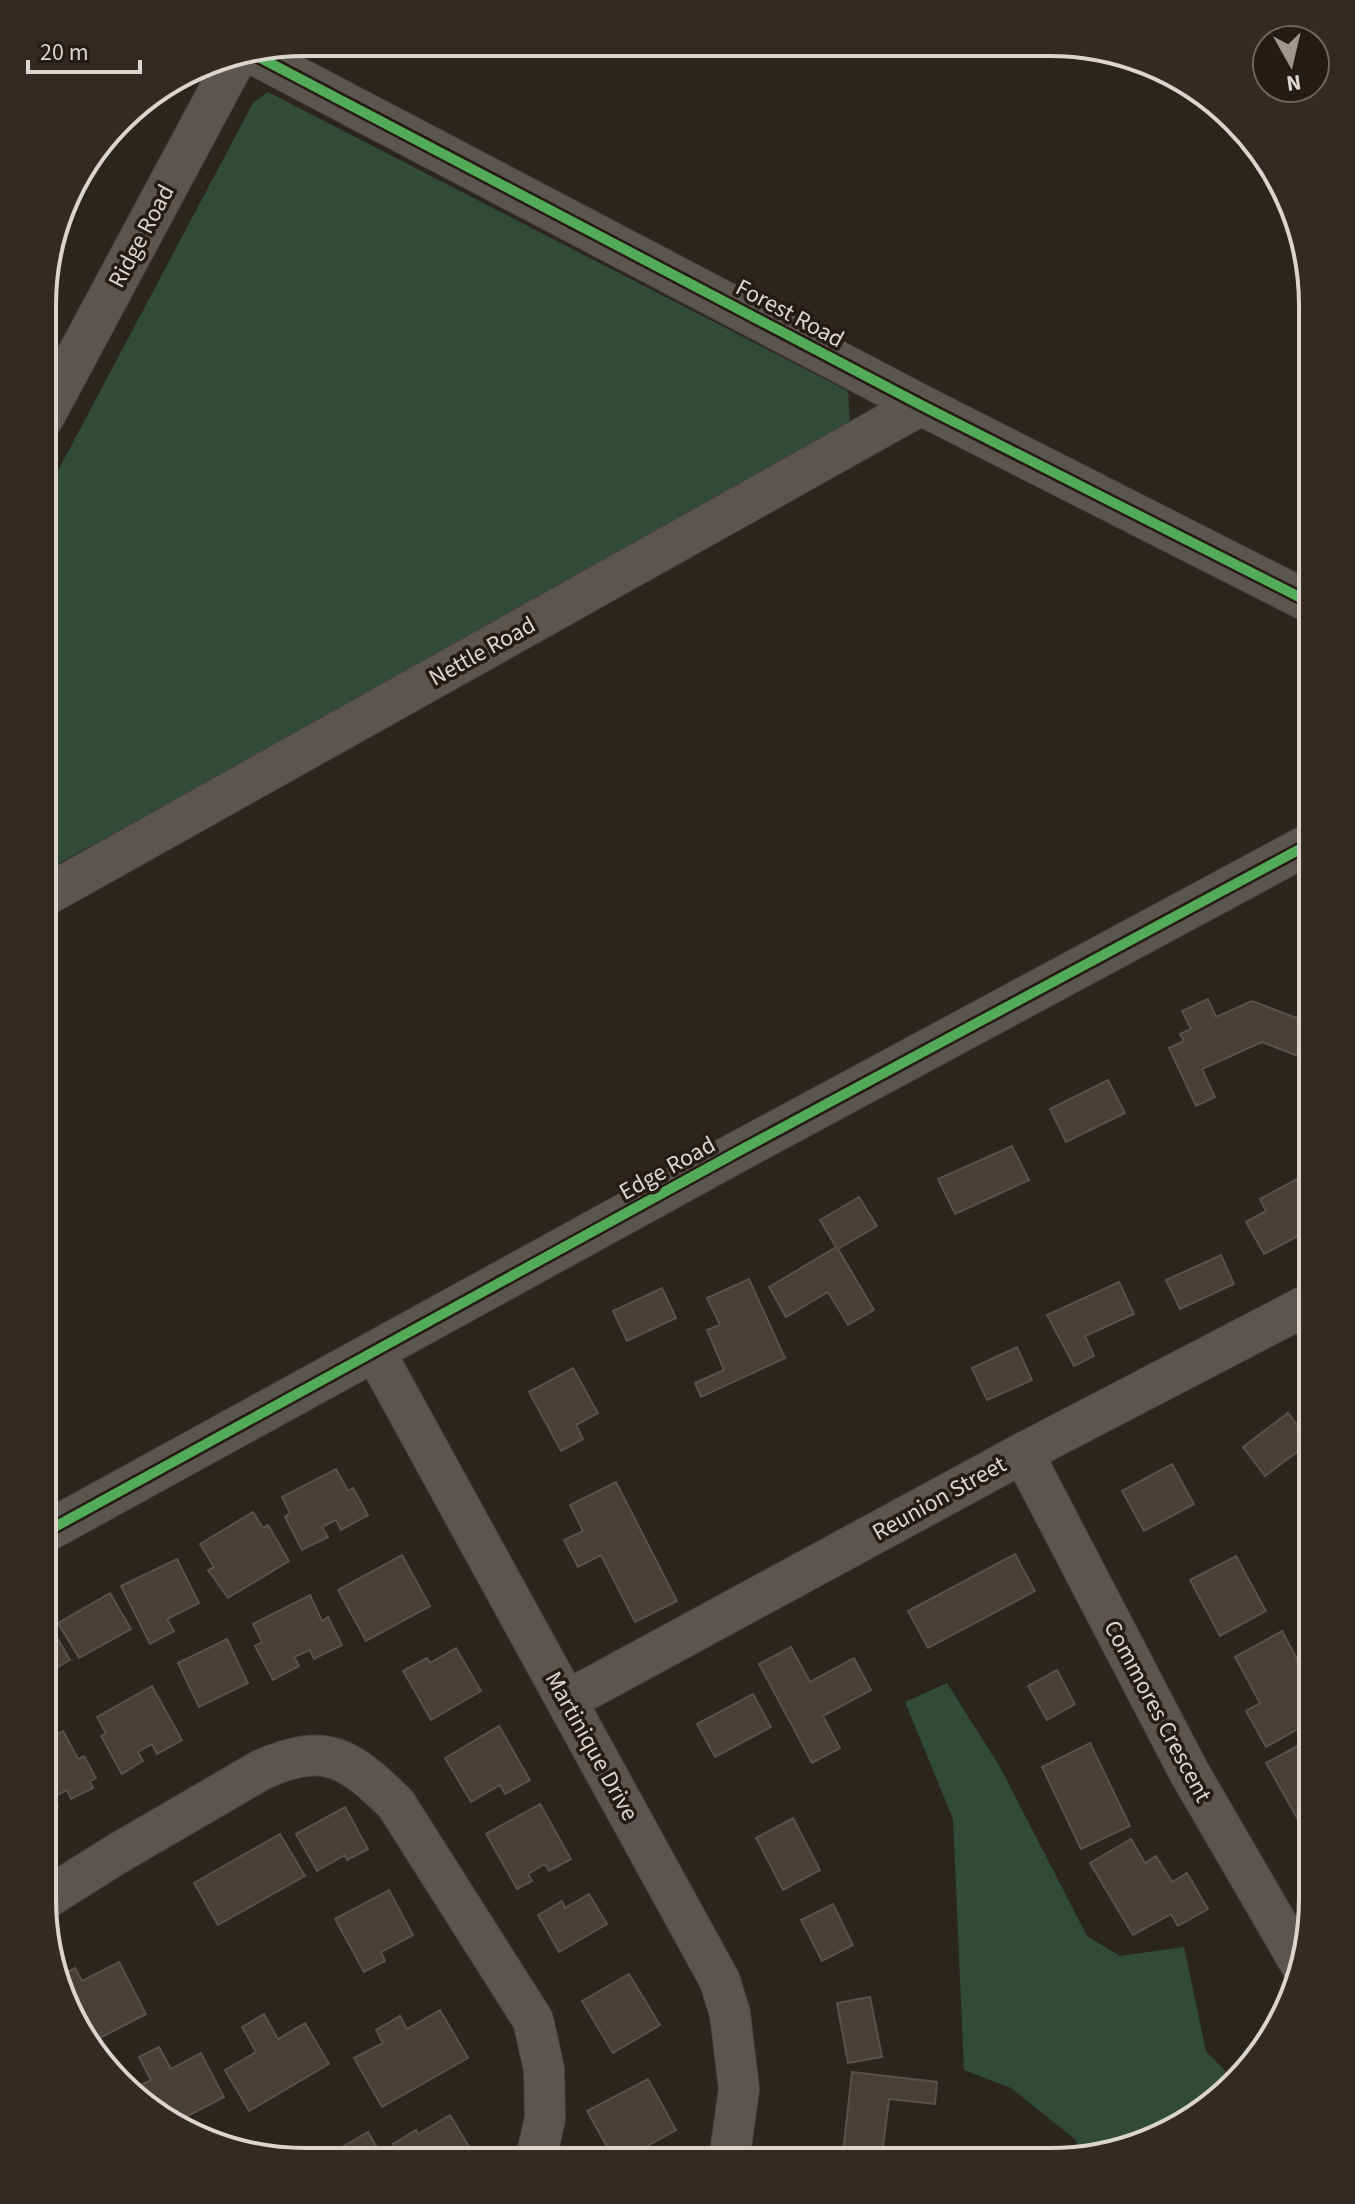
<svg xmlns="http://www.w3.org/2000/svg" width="1355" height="2204" font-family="'Source Sans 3',sans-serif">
<rect width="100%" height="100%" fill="#2b2520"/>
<path fill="#314a3a" d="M268 92 848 391 850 423 824 446 43 872 44 497 253 103Z
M947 1683 1000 1767 1087 1936 1120 1956 1184 1947 1206 2051 1233 2079 1150 2142 1083 2156 1076 2140 1011 2088 964 2070 953 1819 905 1702Z"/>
<path fill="#483f39" stroke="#57514d" stroke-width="2" d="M1208 999 1216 1017 1252 1001 1310 1023 1298 1056 1262 1042 1202 1069 1215 1097 1196 1106 1169 1048 1184 1041 1180 1034 1191 1029 1182 1011Z
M1108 1080 1125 1113 1066 1142 1050 1109Z
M1012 1146 1029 1180 955 1214 938 1179Z
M1297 1179 1303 1191 1313 1185V1228L1264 1254 1246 1222 1266 1211 1260 1199Z
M859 1197 877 1226 838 1249 874 1310 848 1325 828 1292 786 1317 769 1287 836 1247 820 1220Z
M1221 1255 1234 1284 1180 1309 1166 1280Z
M749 1279 785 1358 701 1397 695 1383 724 1370 707 1330 720 1325 707 1298Z
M1119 1282 1134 1314 1085 1336 1094 1356 1074 1366 1047 1315Z
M662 1288 676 1318 627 1341 613 1311Z
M1017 1347 1032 1380 987 1400 972 1368Z
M573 1368 598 1413 576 1425 583 1439 561 1451 529 1392Z
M1288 1413 1310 1442 1265 1476 1243 1447Z
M1172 1464 1194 1504 1144 1531 1122 1491Z
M336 1469 348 1491 353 1488 368 1515 341 1530 336 1520 322 1527 328 1537 302 1550 285 1517 290 1513 282 1497Z
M616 1482 677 1601 635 1622 601 1555 578 1567 564 1540 583 1531 570 1505Z
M253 1512 263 1528 268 1525 289 1561 228 1598 208 1570 214 1567 200 1544Z
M1015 1554 1035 1591 928 1648 908 1611Z
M402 1555 430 1606 366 1641 338 1590Z
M1236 1556 1266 1611 1220 1636 1190 1580Z
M177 1559 199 1603 167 1619 174 1631 150 1644 121 1586Z
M110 1593 131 1629 79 1658 58 1623Z
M310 1595 322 1621 328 1617 342 1645 314 1659 310 1650 294 1657 299 1666 273 1680 255 1646 262 1642 253 1624Z
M52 1629 70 1660 42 1676V1634Z
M1282 1631 1312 1687V1721L1266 1747 1246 1711 1260 1703 1235 1657Z
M227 1639 248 1683 199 1707 178 1663Z
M791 1647 810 1682 854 1658 871 1690 823 1716 840 1748 812 1763 759 1664Z
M456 1648 481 1691 431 1720 403 1671 427 1658 430 1663Z
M1057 1670 1075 1704 1047 1720 1028 1686Z
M152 1686 182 1740 157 1754 152 1744 138 1752 143 1761 122 1774 101 1736 106 1733 97 1717Z
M753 1694 771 1727 715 1757 697 1724Z
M499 1726 530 1780 505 1794 500 1785 471 1802 445 1758Z
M63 1731 78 1759 84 1756 96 1778 90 1781 93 1788 71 1799 67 1790 53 1797 58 1806 42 1814V1742Z
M1307 1741 1312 1752V1828L1305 1832 1266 1763Z
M1090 1743 1130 1826 1081 1849 1042 1767Z
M540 1804 571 1859 549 1871 545 1864 528 1874 532 1881 517 1889 486 1834Z
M345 1807 368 1849 347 1860 345 1855 317 1871 296 1834Z
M793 1818 820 1870 783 1890 756 1838Z
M280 1834 305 1876 218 1925 194 1883Z
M1131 1839 1145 1863 1156 1856 1172 1882 1187 1873 1208 1909 1178 1926 1171 1914 1133 1935 1090 1863Z
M389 1890 413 1935 381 1952 385 1961 364 1972 335 1919Z
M589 1894 607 1924 559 1952 538 1915 562 1901 565 1908Z
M833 1904 853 1945 822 1961 801 1920Z
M119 1962 146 2014 94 2041 62 1999 57 1977 75 1968 82 1981Z
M629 1974 660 2025 613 2053 582 2001Z
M870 1997 882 2057 848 2063 837 2003Z
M440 2010 468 2058 382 2107 354 2058 383 2043 376 2030 400 2016 407 2029Z
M264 2014 278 2039 305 2023 329 2064 249 2111 225 2070 256 2052 242 2027Z
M159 2047 171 2069 201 2053 224 2097 178 2121 144 2107 131 2090 151 2080 139 2057Z
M852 2072 937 2082 935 2104 889 2099 881 2162 842 2161Z
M648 2079 676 2130 620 2161H615L587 2111Z
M450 2115 476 2158 471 2160H403L393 2144 416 2130 418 2134Z
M368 2132 382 2156 390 2152 395 2160H320Z"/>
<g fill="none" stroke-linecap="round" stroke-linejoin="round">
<g stroke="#47413e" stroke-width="42">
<path id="minor" d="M251 53 921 405 1313 604
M44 417 238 55
M43 897 921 405
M375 1352 720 1981 730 2014 739 2089 729 2161
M1023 1453 1189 1772 1301 1965
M42 1534 739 1151 1313 842
M568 1700 1023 1453 1313 1302
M42 1901 115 1855 261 1770C326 1741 348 1757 396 1804L533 2020 544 2069 545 2118 537 2155 534 2161"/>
</g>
<use href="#minor" stroke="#5a5551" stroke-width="40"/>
<g stroke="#261b12" stroke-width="15">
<path id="cycleway" d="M251 53 921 405 1313 604
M42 1534 739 1151 1313 842"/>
</g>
<use href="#cycleway" stroke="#51ab58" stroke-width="10"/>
</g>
<g text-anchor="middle" stroke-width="7" stroke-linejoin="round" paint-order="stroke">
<g font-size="24" fill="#dcd4ce" stroke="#261b12">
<text transform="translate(141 236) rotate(-62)" y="8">Ridge Road</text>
<text transform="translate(790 313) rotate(28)" y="8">Forest Road</text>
<text transform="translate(482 651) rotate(-29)" y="8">Nettle Road</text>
<text transform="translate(667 1168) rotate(-29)" y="8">Edge Road</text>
<text transform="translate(939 1498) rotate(-29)" y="8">Reunion Street</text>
<text transform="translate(1158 1711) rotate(62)" y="8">Commores Crescent</text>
<text transform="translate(592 1746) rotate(61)" y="8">Martinique Drive</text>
</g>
</g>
<path d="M0 0H1355V2204H0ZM305 56H1050A249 249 0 0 1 1299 305V1899A249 249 0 0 1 1050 2148H305A249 249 0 0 1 56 1899V305A249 249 0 0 1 305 56Z" fill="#352a21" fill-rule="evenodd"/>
<path fill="none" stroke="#dcd4ce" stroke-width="4" d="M305 56H1050A249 249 0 0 1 1299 305V1899A249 249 0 0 1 1050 2148H305A249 249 0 0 1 56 1899V305A249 249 0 0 1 305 56Z"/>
<g transform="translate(1291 64) rotate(172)"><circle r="38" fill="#261b12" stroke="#6f655d" stroke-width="2"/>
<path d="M0-6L14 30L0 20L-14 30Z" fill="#9e9791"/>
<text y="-12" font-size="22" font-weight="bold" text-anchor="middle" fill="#dcd4ce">N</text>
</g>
<path d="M28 60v12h112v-12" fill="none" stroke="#dcd4ce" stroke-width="4"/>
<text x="40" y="60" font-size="24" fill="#dcd4ce" stroke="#261b12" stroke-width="6" paint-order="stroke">20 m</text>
</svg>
